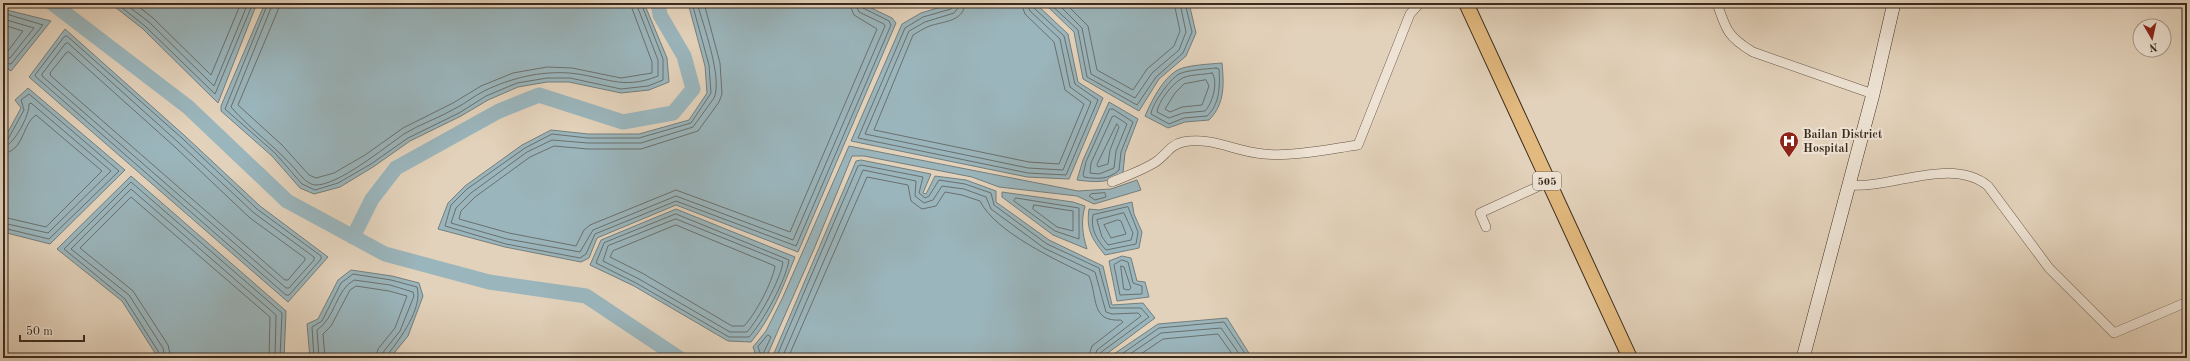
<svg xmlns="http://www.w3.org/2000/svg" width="2190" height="361" font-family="'Old Standard TT',serif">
<rect width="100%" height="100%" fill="#e3d2bb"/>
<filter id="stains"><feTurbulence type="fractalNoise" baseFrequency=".005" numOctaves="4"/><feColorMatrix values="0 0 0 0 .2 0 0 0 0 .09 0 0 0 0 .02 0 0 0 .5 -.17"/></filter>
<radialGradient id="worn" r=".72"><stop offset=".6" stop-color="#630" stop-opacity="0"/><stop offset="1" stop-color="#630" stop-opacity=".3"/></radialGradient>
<path fill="#9ab5bc" stroke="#747e7d" d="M110 3H257L218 103 143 29Z
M265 3H644L667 58 669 82 649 90 621 93 569 82H547L518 87 488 100 461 116 410 141 373 167 340 187 314 194 300 188 272 156 221 111V106Z
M688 3H861L892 18 896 23 798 252 676 205 597 238 589 258 581 262 505 247 438 229 448 203 465 186 522 145 551 130 588 134H639L689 120 707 93 705 66Z
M954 3H1035L1068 34 1078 82 1103 98 1069 179 1027 177 851 141 902 24 921 13Z
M1044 3H1189L1196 33 1186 56 1159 79 1139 111 1083 79 1074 32Z
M3 9 51 21 11 71 3 66Z
M65 29 185 136 260 206 328 257 288 302 29 77Z
M1222 63C1224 84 1225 104 1209 120L1185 122 1168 128 1145 116C1152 100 1162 80 1176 71 1184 65 1212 64 1222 63Z
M28 88 125 170 50 244 3 232V141L21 108 15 100Z
M1109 102 1138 119 1125 153 1123 173C1108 184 1094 182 1077 180L1083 160Z
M849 146 1078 191 1111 189 1137 180 1141 190 1094 204 1077 196 999 187 972 177 864 156H852L814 249 766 358H757L753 347 766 331 782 299Z
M861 160 931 174 923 193 926 194 935 176 966 180 996 191V202L1049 240 1103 266 1112 305 1143 303 1155 318 1101 358H772L856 161Z
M131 176 286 311 284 358H156L155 353 122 301 57 249Z
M1002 192 1073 202 1085 206C1081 221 1082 233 1087 249L1053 235 1002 197Z
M1132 202 1134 214 1142 232 1139 248 1105 255C1092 239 1086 230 1089 209L1099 210Z
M676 209 795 257C783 287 772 317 751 342L728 341 634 286 590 265 601 240Z
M1122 256 1131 258 1137 281 1145 282 1149 297 1117 301 1109 261Z
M351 270 392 276 419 283 423 296 408 336 390 358H310L307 324 318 319 338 280Z
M1227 318 1252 358H1108L1158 324Z"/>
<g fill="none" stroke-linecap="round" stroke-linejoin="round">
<path stroke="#6b706d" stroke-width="1" d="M116 3 145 26 215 94 253 3
M124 3 149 22 214 86 248 3
M134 3 153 18 211 75 241 3
M268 3 225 109 275 153 302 184 315 190 338 183 371 164 408 138 459 113 486 96 517 83 547 78H570L621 89 648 86 663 80V59L641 3
M273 3 231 107C251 130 276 147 296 170 301 176 307 184 315 185 338 186 385 147 404 134 420 124 439 118 456 108 466 103 474 96 484 91 511 78 540 71 569 73 605 76 621 91 658 76V60L636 3
M279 3 278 10 238 105 282 145 309 175 316 178 334 173 365 155 403 128 453 103 481 86 513 73 547 67 572 68 621 78 652 73V62L630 3
M692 3 709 65 711 93 691 123 639 138H588L552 134 525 148 467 189 451 205 445 226 506 244 580 258 586 254 595 234 676 201 796 246 891 25 889 21 863 8 860 3
M697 3C703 24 723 79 714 98L693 127 641 143H588L552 140 527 152 471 193 456 208 451 223 507 239 580 252 593 230 676 196 793 240 885 26 884 24 859 12 855 3
M704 3 720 63 722 94 719 102 698 131 641 149H588L554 146 530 157 475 197 461 211 459 219 509 233 576 246 584 230 590 225 676 190 790 232 877 29 854 15 849 3
M954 3 951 9 923 17 905 28 858 138 1028 173 1066 175 1098 100 1075 84 1064 36 1034 8 1032 3
M959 3 958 8 954 13 925 22 909 31 865 134 1028 168 1063 170 1091 102 1070 87 1060 39 1030 11 1027 3
M965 3C964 23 941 21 927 27 923 29 918 32 913 35L874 130 1029 162 1059 164 1084 104 1065 90 1054 42 1025 14 1021 3
M1049 3 1078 30 1087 77 1137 105 1156 77 1183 53 1192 32 1185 3
M1057 3 1082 28 1091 74 1135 98 1152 73 1179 50 1186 32 1180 3
M1065 3 1088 26 1097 70 1133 90 1147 69 1174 46 1180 31 1174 3
M3 13 43 25 11 64 3 63
M3 19 34 28 10 58H3
M3 25 23 31 8 51H3
M67 36 183 139 257 209 321 256V259L289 295H286L36 77 35 75 64 37Z
M68 43 179 143 254 213 314 257V260L289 288H286L42 76V74L65 44Z
M69 52 175 147 250 218 305 258V260L288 280H285L51 76 50 73 66 53Z
M1216 68 1219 69C1220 86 1220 104 1207 116L1184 118 1169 124 1151 114C1152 104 1170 79 1179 74 1187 70 1207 69 1216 68Z
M1212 73C1219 82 1212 104 1205 111L1183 113 1169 118 1157 112C1158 102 1172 84 1181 79 1188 74 1204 75 1212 73Z
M1206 80 1209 86 1202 105 1182 107 1170 112 1165 109 1175 93 1184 84Z
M1110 109H1113L1133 122 1121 152 1119 170C1109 180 1096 179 1084 177L1083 175 1086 162Z
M1115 116 1127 124 1116 151 1114 168 1099 174 1090 173 1091 163 1112 117Z
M1117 124 1119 127 1110 150 1108 164 1098 167 1097 165Z
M3 142 8 139 24 110 21 100 29 94 119 171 49 239 3 228
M3 147C14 146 30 114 29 104L31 103 111 171 48 233 3 223
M3 153C24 152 22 124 36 115L102 171 46 227 3 217
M1105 193 1106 197 1095 200 1089 196 1091 194Z
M1016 198 1079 208V239L1055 231 1014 201Z
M1034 205 1073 211V231L1057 227 1033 209Z
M1128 207 1138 232 1136 244 1106 250C1097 240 1090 229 1093 215Z
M1124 213 1133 233 1131 240 1108 245 1102 237 1097 220Z
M676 214 789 260C786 280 763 322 749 337H729L636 283 596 263 604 243Z
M676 219 783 262C781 279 758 320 747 332H730L639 279 603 261 608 246Z
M1118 220 1121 221 1126 234 1111 238 1104 225Z
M676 225 775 266C773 281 755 315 744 326H732L642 273 610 257 613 251Z
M1122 260 1128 262 1133 283 1142 286V294L1120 295 1114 265Z
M1121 266 1124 267 1131 288 1129 290 1124 289Z
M768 335 771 337 763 354 761 355 758 347Z
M160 358 158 351 125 299 64 249 131 182 282 313 280 358
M165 358 163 348 129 295 71 249 131 189 276 315 275 358
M171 358 168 345 133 291 80 248 131 197 270 317 269 358
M314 358 312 327 322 321 341 283 353 274 391 280 417 287C423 308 400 339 388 354L387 358
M319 358 317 330C336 317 335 291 354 280L390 285 413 292 414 296 400 331 384 351 382 358
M325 358 323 334 331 326 350 290 356 286 389 291 407 296 395 328 378 349 376 358
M776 358 858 166 861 165 923 177 919 193 925 198 929 196 939 180 965 184 991 193 994 205 1047 244 1099 268 1110 308H1141L1149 317 1100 353 1099 358
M782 358 863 170 916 181 915 196 924 203 933 200 942 186 964 189 986 197 991 209 1044 248 1095 272 1106 312 1112 314 1138 313 1141 316 1097 350 1094 358
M788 358 867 177 908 185 911 201 922 209 936 206 945 192 962 195 980 201C995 232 1058 261 1089 276 1098 297 1090 322 1121 320L1123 322 1092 346 1088 358
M1116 358 1159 328 1224 322 1248 358
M1124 358 1161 333 1221 328 1242 358
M1135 358 1163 339 1218 334 1235 358"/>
<path stroke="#9ab5bc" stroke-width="15" d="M52 3 188 107 287 201 385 254 489 282 586 296 679 358
M353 237 372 199 396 168 499 111 539 95 623 122 673 113 693 89 684 56 660 15 658 3"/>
<g stroke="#665545" stroke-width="10">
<path id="minor" d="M1717 3C1726 30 1728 37 1753 52L1873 94
M1112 182C1126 176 1141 171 1154 163 1165 157 1169 145 1183 142 1211 136 1236 152 1264 154 1292 157 1330 149 1358 145L1410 14 1420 3
M1849 185C1892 189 1952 156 1988 186L2049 268 2114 333 2187 302
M1486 227 1480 213 1548 182"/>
</g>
<g stroke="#3c2b1e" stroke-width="14">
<path id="secondary" d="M1803 358 1873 94 1894 3"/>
</g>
<g stroke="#3c2b1e" stroke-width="16">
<path id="primary" d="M1466 3 1630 358"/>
</g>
<use href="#minor" stroke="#ede2d3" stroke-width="9"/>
<use href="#secondary" stroke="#ede2d3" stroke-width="13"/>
<use href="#primary" stroke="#e2b97e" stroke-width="14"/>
</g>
<defs>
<g id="hospital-pin" transform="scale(1)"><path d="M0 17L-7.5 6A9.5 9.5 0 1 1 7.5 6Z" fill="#8f2418" stroke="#ede2d3"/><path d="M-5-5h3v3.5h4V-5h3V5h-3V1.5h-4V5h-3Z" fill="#fff"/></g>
</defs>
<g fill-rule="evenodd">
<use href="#hospital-pin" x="1789" y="141"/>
</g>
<g text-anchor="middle" stroke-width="4" stroke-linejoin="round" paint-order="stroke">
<rect fill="#ede2d3" stroke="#716254" stroke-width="1" x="1533" y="172" width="28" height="18" rx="3"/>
<g font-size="11" font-weight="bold" fill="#3c2b1e">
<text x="1547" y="185">505</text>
</g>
<g font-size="12" font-weight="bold" fill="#3c2b1e" stroke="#ede2d3" text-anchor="start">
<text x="1803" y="138">Bailan District<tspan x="1803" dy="14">Hospital</tspan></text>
</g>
</g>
<rect width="2190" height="361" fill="none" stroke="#e3d2bb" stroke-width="16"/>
<rect x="4" y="4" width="2182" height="353" fill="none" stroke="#3c2b1e" stroke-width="2"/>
<rect x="8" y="8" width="2174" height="345" fill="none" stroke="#3c2b1e"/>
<g transform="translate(2152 38) rotate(171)"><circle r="19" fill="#ede2d3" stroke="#a6998b"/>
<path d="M0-3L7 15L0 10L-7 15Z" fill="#8f2418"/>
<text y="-6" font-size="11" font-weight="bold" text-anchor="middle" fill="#3c2b1e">N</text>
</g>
<path d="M20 335v6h64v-6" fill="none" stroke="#3c2b1e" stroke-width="2"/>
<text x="26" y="335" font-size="12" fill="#3c2b1e" stroke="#ede2d3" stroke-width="3" paint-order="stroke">50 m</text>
<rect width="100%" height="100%" filter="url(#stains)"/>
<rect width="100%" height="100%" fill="url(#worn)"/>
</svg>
